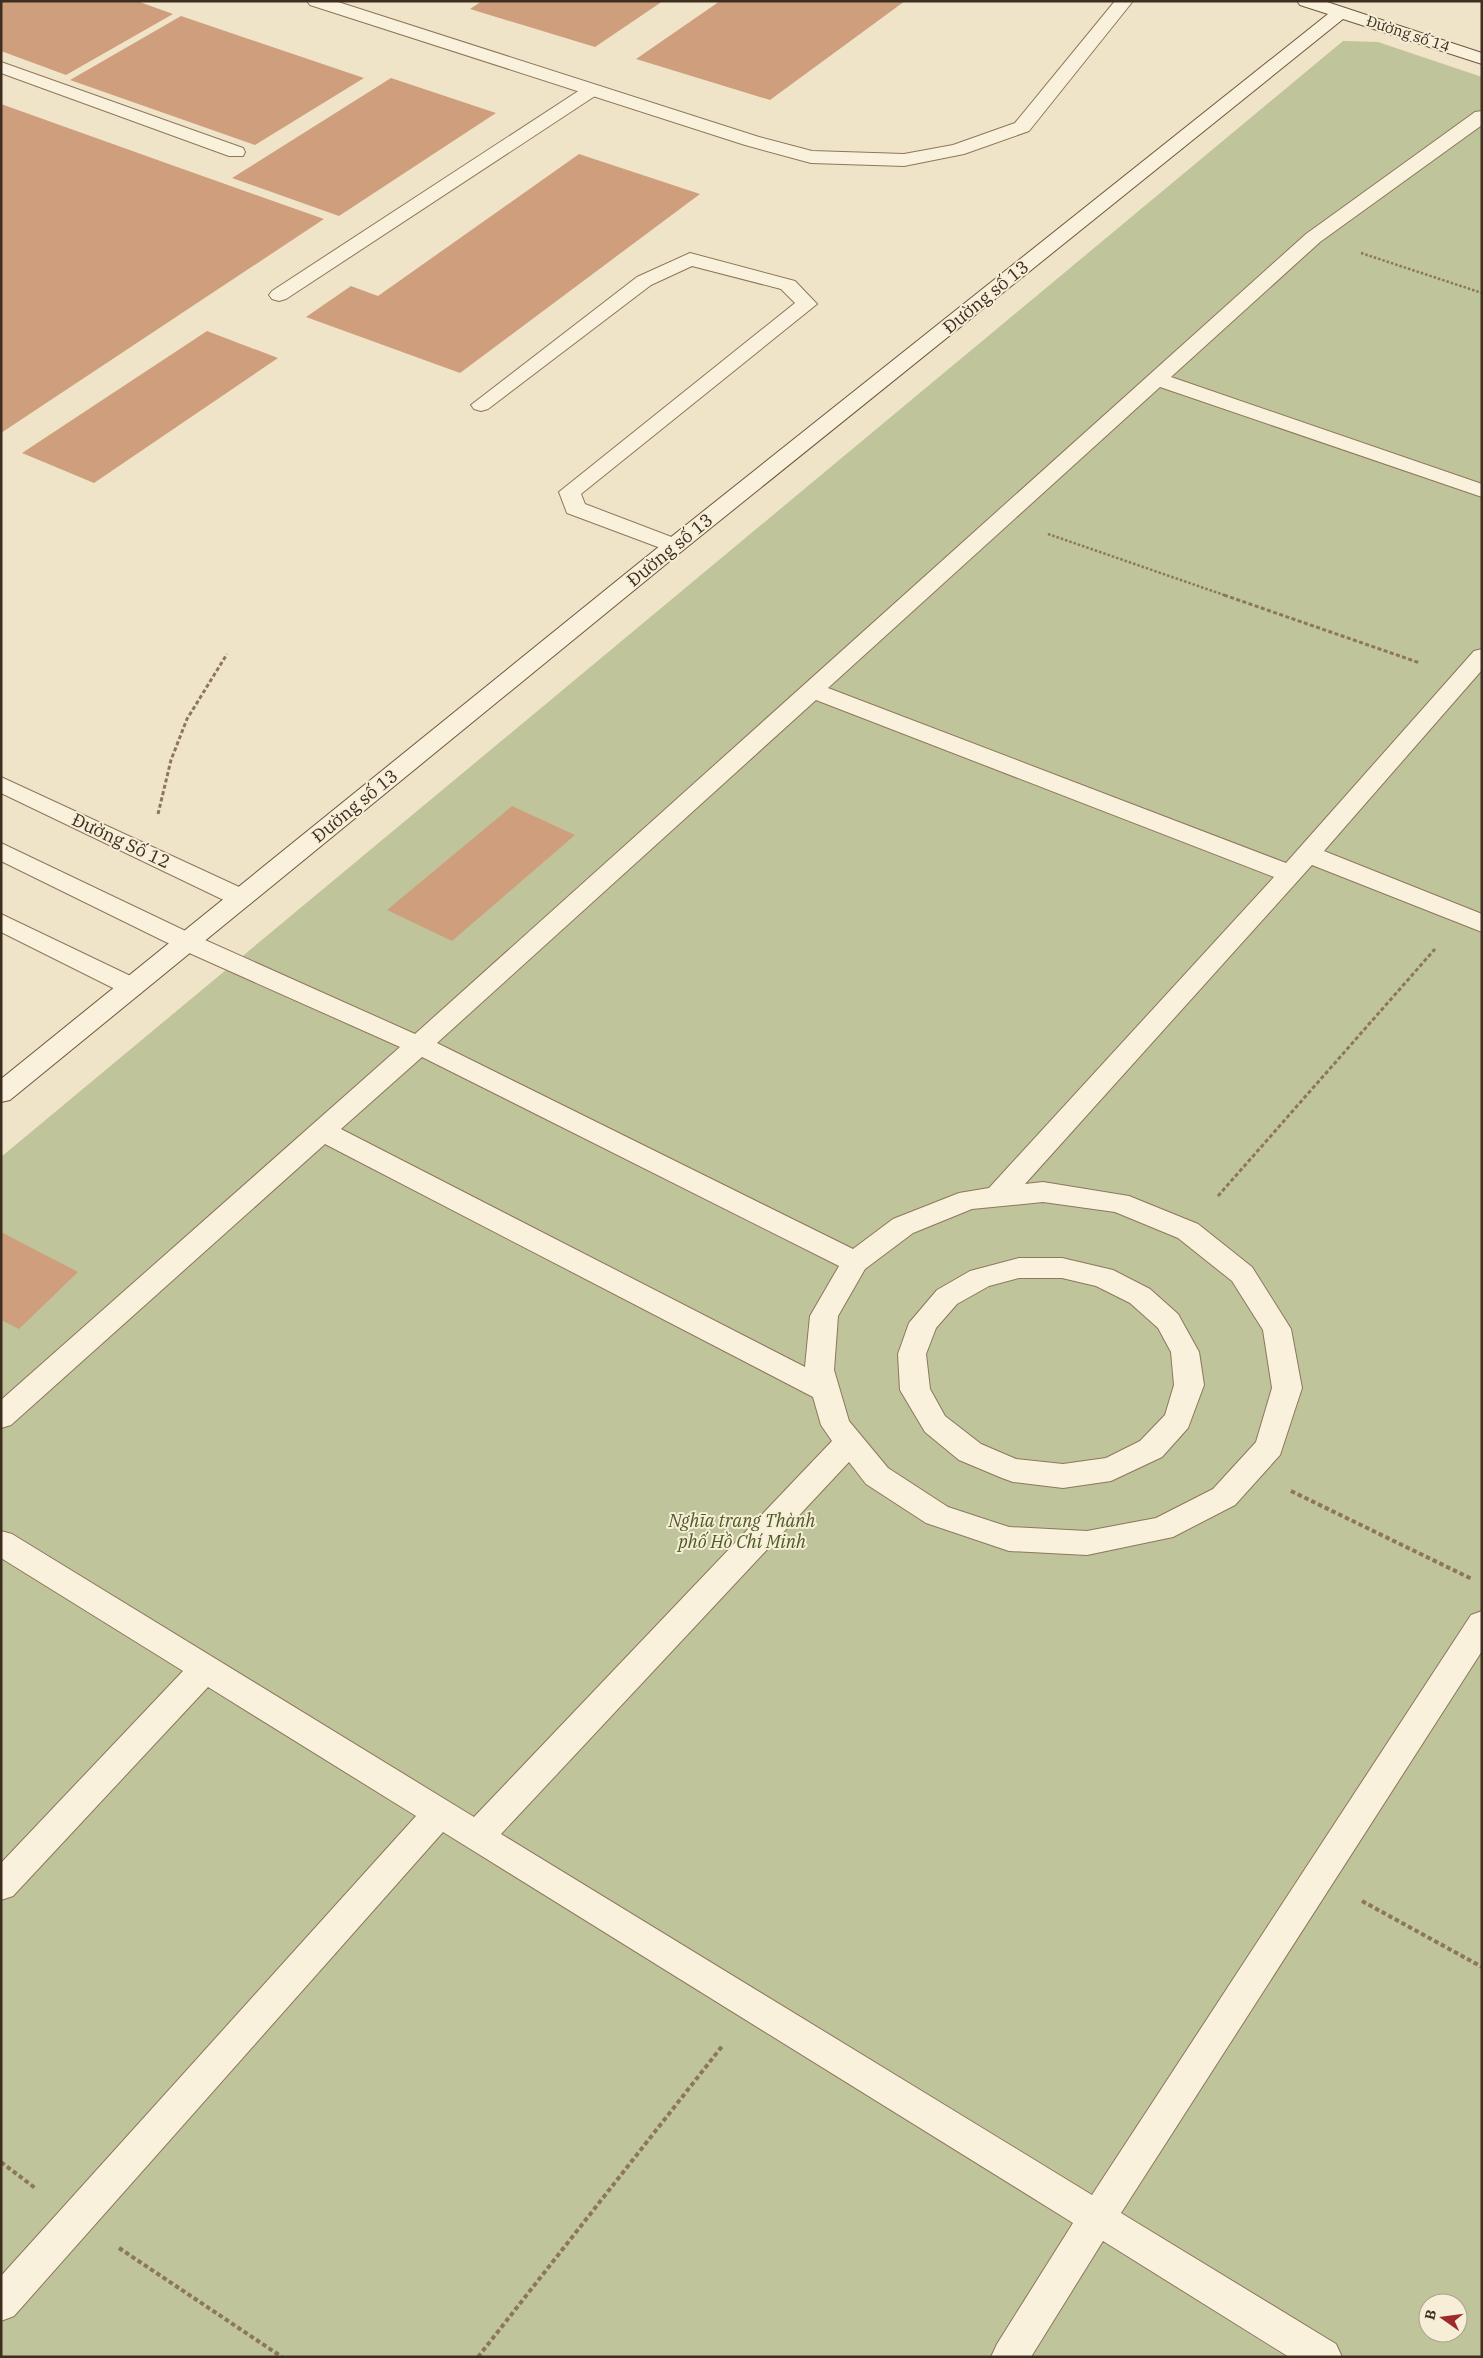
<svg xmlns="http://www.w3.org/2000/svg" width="1483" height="2358" font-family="'IBM Plex Serif',serif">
<rect width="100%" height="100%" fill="#f0e4c8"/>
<path fill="#bfc49a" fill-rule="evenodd" d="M1343 41 1378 42 1482 77V2357H1V1157ZM1428 2303H1458V2333H1428Z"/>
<path fill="#cf9f7d" d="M1 1H137L173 14 66 75 1 51Z
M482 1H663L595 47 470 9Z
M720 1H905L770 100 636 59Z
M181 16 364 78 255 145 70 80Z
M391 78 496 113 339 216 232 178Z
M1 104 180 168 324 219 1 433Z
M579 154 700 194 460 373 306 317 351 286 378 296Z
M207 331 278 358 94 483 22 453Z
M512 806 575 835 452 941 387 910Z
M1 1232 78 1272 19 1329 1 1320Z"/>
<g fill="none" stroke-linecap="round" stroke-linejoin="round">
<g stroke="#8d765c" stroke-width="2">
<path id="lane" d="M1 62 243 148 245 152 243 156H229L1 73Z
M592 85 598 86 601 90 598 94 286 299 279 301 272 299 269 295 272 291 586 86Z
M1482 111V125L1320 242 1171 377 1482 484V497L1160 387 828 688 1286 863 1474 651 1482 649V670L1324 851 1482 914V932L1312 865 1025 1184 1043 1182 1129 1196 1198 1224 1252 1267 1291 1329 1302 1388 1280 1455 1235 1505 1173 1537 1087 1555 1009 1551 926 1523 866 1484 849 1462 501 1834 1092 2195 1471 1615 1482 1611V1651L1121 2213 1336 2344 1342 2357H1289L1103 2241 1031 2357H991L997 2344 1073 2223 443 1832 14 2316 1 2321V2276L416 1816 208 1687 13 1896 1 1900V1863L183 1671 1 1558V1531L12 1534 474 1817 832 1441 821 1425 813 1397 325 1144 11 1425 1 1428V1400L400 1047 178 948 174 942 178 936 187 934 196 936 415 1034 1306 234 1475 112ZM816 700 1274 877 989 1188 959 1193 893 1219 853 1249 437 1043ZM422 1057 839 1266 810 1316 805 1367 341 1129ZM1043 1202 1115 1212 1178 1238 1232 1281 1263 1330 1272 1388 1256 1442 1213 1489 1156 1518 1087 1531 1009 1527 948 1507 888 1468 849 1421 834 1370 838 1316 865 1269 913 1233 972 1209Z
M690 253 795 281 817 304 581 494 585 504 682 541 685 546 682 551 674 553 567 513 559 492 795 303 781 289 692 266 651 285 488 409 481 411 474 409 471 405 637 277Z"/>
</g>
<g stroke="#8d765c" stroke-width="2">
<path id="street" d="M307 1H335L759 137 812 151 904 154 953 145 1015 123 1115 1H1133L1029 131 964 154 904 166 811 163 745 145 310 5Z
M1 777 250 892 254 898 250 904 241 906 232 904 1 793Z
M1 843 196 936 200 942 196 948 187 950 178 948 1 861Z
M1 914 141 981 145 987 141 993 132 996 123 993 1 932Z
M1019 1258H1062L1113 1270 1150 1289 1178 1314 1199 1352 1204 1385 1188 1428 1162 1457 1111 1481 1063 1488 1013 1482 1002 1478 959 1460 925 1432 900 1390 898 1354 909 1323 937 1290 970 1271ZM1019 1278H1062L1096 1286 1130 1303 1158 1328 1171 1352 1174 1385 1165 1415 1140 1441 1106 1458 1063 1464 1016 1459 981 1444 945 1416 930 1389 926 1354 936 1328 957 1304 989 1286Z"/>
</g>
<g stroke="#6f573f" stroke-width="2">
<path id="secondary" d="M1297 1H1324L1482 53V64L1343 19 682 551 10 1100 1 1102V1079L666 541 1328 14 1300 5Z"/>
</g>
<path stroke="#8d765c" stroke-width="2.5" stroke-dasharray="2.5 2" stroke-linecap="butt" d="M1361 253 1482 293
M1048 534 1227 596"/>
<path stroke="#8d765c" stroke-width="3" stroke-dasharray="4 2.5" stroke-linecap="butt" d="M1224 595 1420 663
M158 814 171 760 187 719 227 654
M1218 1196 1435 949"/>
<path stroke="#8d765c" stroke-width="4" stroke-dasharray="4.5 3" stroke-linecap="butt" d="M1291 1491 1472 1579
M1362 1901 1482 1967
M1 2162 35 2188
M119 2248 282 2357
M478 2357 723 2045"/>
<use href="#lane" fill="#faf1dc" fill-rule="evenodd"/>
<use href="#street" fill="#faf1dc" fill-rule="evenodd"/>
<use href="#secondary" fill="#faf1dc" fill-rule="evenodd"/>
</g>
<g text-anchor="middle" stroke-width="4" stroke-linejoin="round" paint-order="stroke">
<g font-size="15" fill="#3d2e20" stroke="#f7eed8">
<text transform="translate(1408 34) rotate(18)" y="5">Đường số 14</text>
</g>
<g font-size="18" fill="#3d2e20" stroke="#f7eed8">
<text transform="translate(986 297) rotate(-39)" y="6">Đường số 13</text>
<text transform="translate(670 550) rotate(-39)" y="6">Đường số 13</text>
<text transform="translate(355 806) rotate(-39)" y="6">Đường số 13</text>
<text transform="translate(121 841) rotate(25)" y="6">Đường Số 12</text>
</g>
<g font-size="18" font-style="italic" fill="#4d5a26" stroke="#f7eed8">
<text x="742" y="1527">Nghĩa trang Thành<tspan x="742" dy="21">phố Hồ Chí Minh</tspan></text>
</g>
</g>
<rect width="1483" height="2358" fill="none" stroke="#3d2e20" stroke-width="5"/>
<g transform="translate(1443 2318) rotate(284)"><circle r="24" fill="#f7eed8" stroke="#ada18e"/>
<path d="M0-4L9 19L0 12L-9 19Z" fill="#9e2a2b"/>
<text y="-8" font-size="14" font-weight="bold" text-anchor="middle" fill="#3d2e20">B</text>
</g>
</svg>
